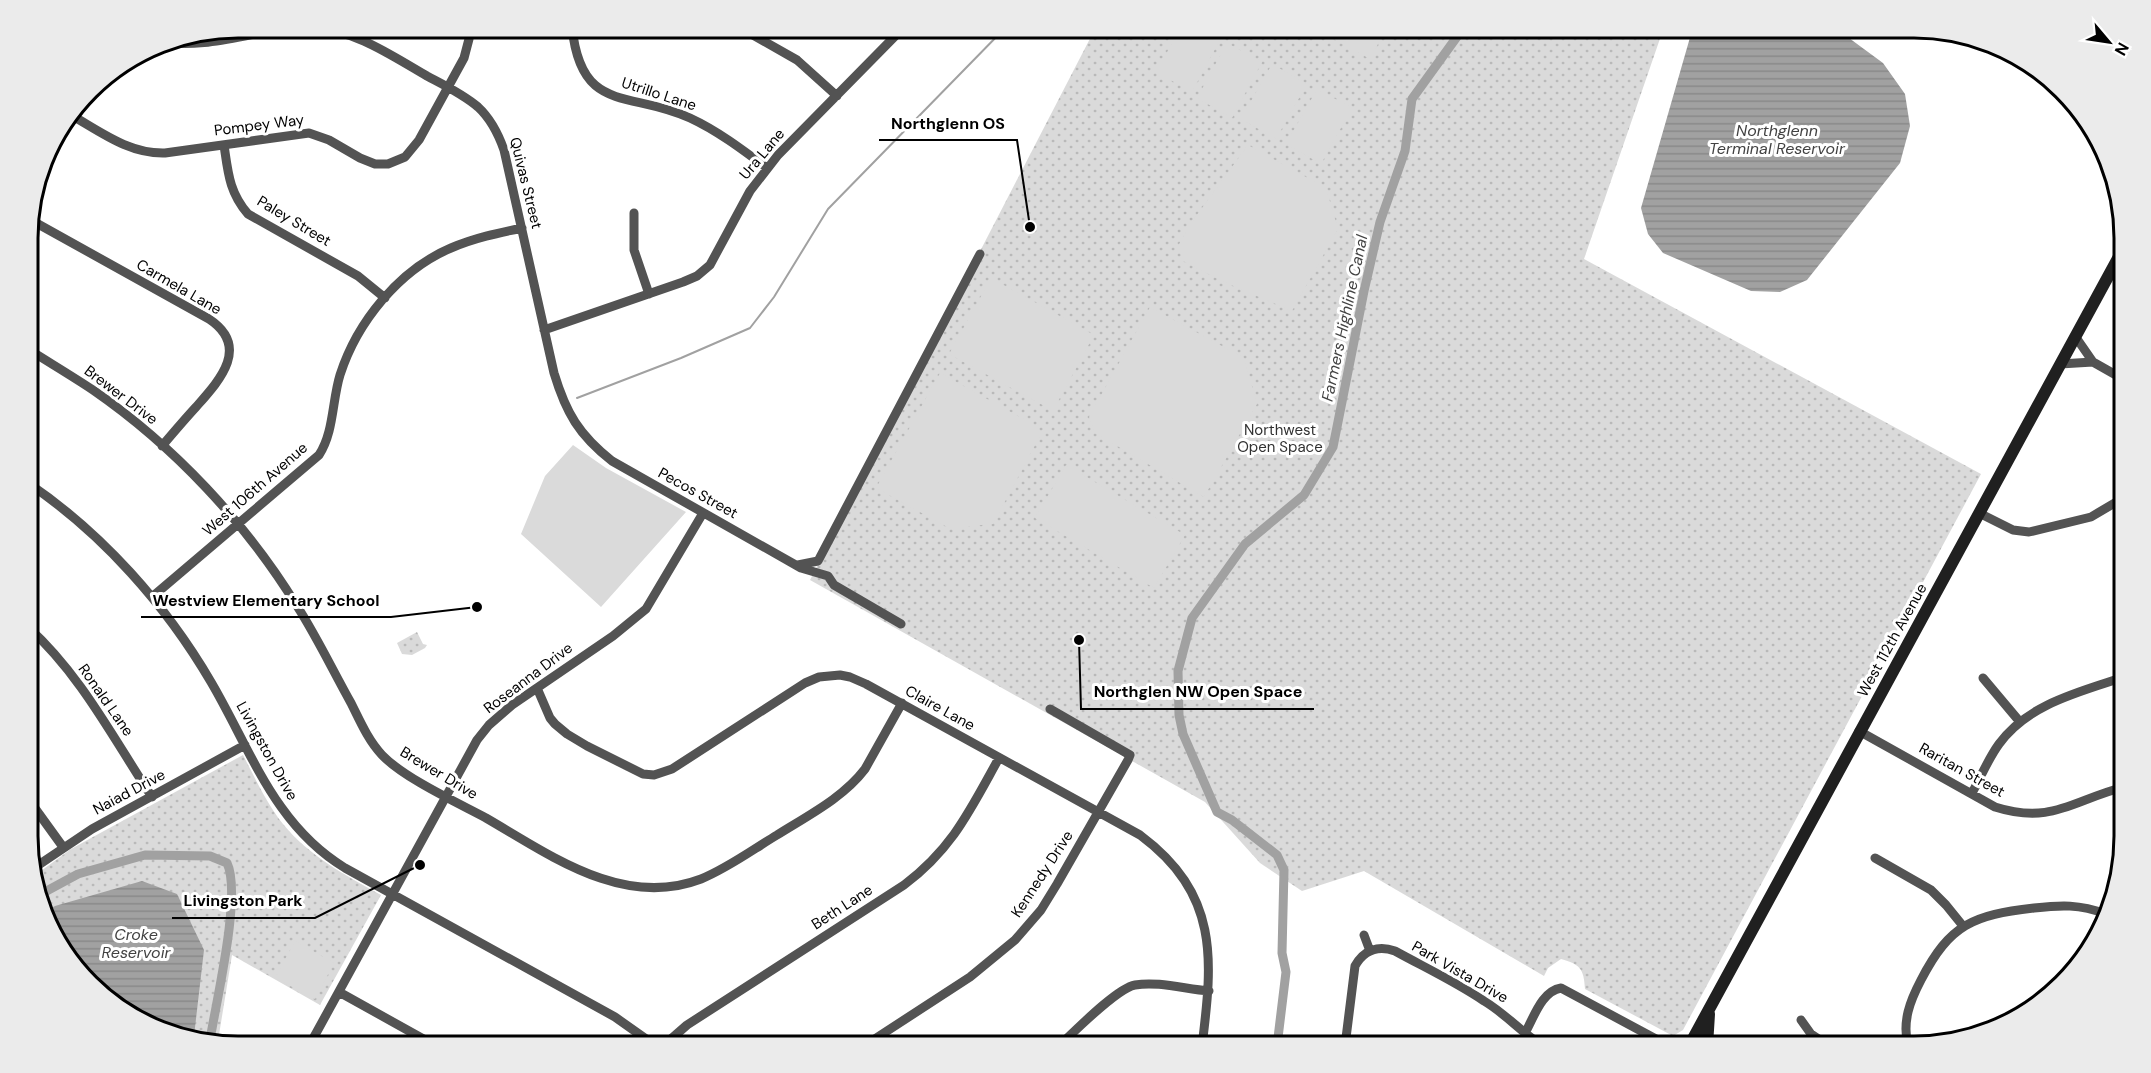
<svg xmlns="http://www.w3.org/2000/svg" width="2151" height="1073" font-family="'DM Sans',sans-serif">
<defs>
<pattern id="park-dots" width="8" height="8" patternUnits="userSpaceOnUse" patternTransform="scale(1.5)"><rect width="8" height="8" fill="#dadada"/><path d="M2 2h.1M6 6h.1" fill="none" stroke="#b9b9b9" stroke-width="1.8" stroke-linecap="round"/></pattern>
<pattern id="water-rules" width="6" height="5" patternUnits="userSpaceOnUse" patternTransform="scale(1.5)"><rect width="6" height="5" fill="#a1a1a1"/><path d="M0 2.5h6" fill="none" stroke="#898989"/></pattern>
</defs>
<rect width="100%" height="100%" fill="#fff"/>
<path fill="url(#park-dots)" d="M1096 27H1664L1584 259 1981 474 1683 1030 1673 1036 1585 989C1584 969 1580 964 1561 959L1548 968 1544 976 1364 871 1302 891 1260 863 1205 802 810 580Z
M417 632 423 644 427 645 425 648 412 655 402 654 397 643Z
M243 755C255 778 267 804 283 824 309 856 345 875 381 895L320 1005 232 955 218 1041 144 1024 70 964 34 876 71 849Z"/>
<path fill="#dadada" d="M1181 27H1206L1222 36 1192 92 1156 72Z
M1321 27H1387L1370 59 1319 31Z
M1227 43 1262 62 1232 118 1197 98Z
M1272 64 1307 84 1276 139 1241 119Z
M1317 89 1352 108 1321 164 1286 144Z
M1248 145 1326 188 1338 229 1292 311 1224 282 1183 261 1178 246 1191 223Z
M991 278 1094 335 1055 407 1048 408 949 354Z
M1150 307 1244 358 1257 404 1204 497 1095 433 1089 417Z
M940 373 1038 427 1041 434 993 524 949 528 876 488Z
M573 445 606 468 686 512 601 607 521 534 545 476Z
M1066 465 1185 535 1154 588 1035 518Z
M295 941 334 963 315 999 275 978Z"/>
<path fill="url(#water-rules)" d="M1693 27H1834L1883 63 1905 94 1910 126 1900 163 1807 280 1780 292 1751 291 1663 253 1648 234 1641 208Z
M142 881 177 894 204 950 194 1036 144 1024 70 964 48 910 55 906Z"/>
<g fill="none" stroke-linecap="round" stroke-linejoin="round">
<path stroke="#a1a1a1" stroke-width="2" d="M577 398 681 358 750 328 774 297 828 209 1006 27"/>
<path stroke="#a1a1a1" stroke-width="9" d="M41 894 78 874 145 855 210 856 227 863C242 894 216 1002 210 1040
M1277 1046 1286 972 1282 953 1284 870 1277 855 1232 820 1217 812 1183 734 1179 715 1178 671 1192 618 1245 544 1304 495 1333 447 1364 291 1380 222 1405 151 1412 99 1464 27"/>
<path stroke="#535353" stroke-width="9" d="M572 27C581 115 630 90 690 118 718 131 743 150 767 168
M739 27 797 60 837 96
M163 42C212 50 264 26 314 28 355 30 392 56 427 76 444 85 463 94 478 107 491 119 498 133 504 150L554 373C566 413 579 435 612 461L801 568 828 576 834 585 901 624
M71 115C101 132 129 154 165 153L309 133 329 140 360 158 375 164H388L405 157 419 140 464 58 469 39 468 27
M224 145C228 172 229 192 248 214L358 276 385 298
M634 213V250L649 294
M29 219 209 319C251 347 219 381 196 407 184 420 173 433 162 446
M544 330 683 282 697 276 710 265 750 191 778 155 904 27
M2075 336 2093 362 2123 379
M28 349C50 363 72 376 93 390 174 446 246 523 297 606 317 637 333 671 351 703 360 721 368 740 382 755 404 778 456 802 486 818 550 855 623 909 701 879 728 868 752 850 777 835 807 816 843 798 865 769L902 703
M2060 364 2093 362
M28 483C102 533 166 605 211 682 251 750 274 825 345 868L615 1017 656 1046
M1979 513 2013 530 2029 532 2091 517 2123 498
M798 565 818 561 980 254
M152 597 319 455C334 432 332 401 340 375 357 322 399 270 451 248 474 238 498 233 522 228
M28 627C81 675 113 738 152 797
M1983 678 2020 722
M537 688 550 718 555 724 567 734 587 746 643 774 654 775 672 769 805 683 819 677 840 675 850 677 866 684 1140 835C1219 894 1213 958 1202 1046
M1859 731 1995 807C2052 825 2073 800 2124 787
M1972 793C1981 777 1988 759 1999 744 2028 704 2079 692 2124 677
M29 800 63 847
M1875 858 1931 890 1946 905 1963 926
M31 870 92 829 245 745
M1364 935 1370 951
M339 992 436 1046
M1801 1020 1811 1034 1829 1046
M1525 1033C1534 1017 1542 991 1561 988L1669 1046
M309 1046 477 740 489 725 512 705 613 636 646 609 703 513
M663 1046 687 1025 904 885C953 848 970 810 999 758
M864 1046 970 977 1015 940 1041 910 1057 884 1128 760 1130 755 1050 709
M1059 1046C1074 1032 1117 988 1135 985 1158 981 1185 989 1209 991
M1345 1046 1355 966C1364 950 1378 945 1395 951 1424 967 1456 982 1484 1001 1506 1014 1522 1033 1543 1046
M1908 1046C1902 1021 1910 1001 1921 980 1950 924 1973 915 2034 908 2061 905 2079 904 2106 914"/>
<path stroke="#202020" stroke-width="12" d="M1689 1046 2122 251
M1707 1046 1709 1014"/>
</g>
<g text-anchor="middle" stroke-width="6" stroke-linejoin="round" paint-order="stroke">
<g font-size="15" fill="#000" stroke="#fff">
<text transform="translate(659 94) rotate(18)" y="5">Utrillo Lane</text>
<text transform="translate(259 125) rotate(-7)" y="5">Pompey Way</text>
<text transform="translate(762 154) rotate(-50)" y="5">Ura Lane</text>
<text transform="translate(526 183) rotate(76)" y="5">Quivas Street</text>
<text transform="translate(294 221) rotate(31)" y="5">Paley Street</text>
<text transform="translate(179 287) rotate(30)" y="5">Carmela Lane</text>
<text transform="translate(121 395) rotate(37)" y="5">Brewer Drive</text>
<text transform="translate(255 489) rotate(-41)" y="5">West 106th Avenue</text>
<text transform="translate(698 493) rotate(29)" y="5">Pecos Street</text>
<text transform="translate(1892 640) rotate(-61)" y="5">West 112th Avenue</text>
<text transform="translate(528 678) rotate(-37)" y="5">Roseanna Drive</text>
<text transform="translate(106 700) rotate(55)" y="5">Ronald Lane</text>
<text transform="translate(940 708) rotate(29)" y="5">Claire Lane</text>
<text transform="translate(267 751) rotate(61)" y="5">Livingston Drive</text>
<text transform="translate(1962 770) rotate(29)" y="5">Raritan Street</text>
<text transform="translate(439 773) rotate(31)" y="5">Brewer Drive</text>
<text transform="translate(129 792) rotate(-28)" y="5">Naiad Drive</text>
<text transform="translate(1042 874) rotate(-57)" y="5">Kennedy Drive</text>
<text transform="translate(842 907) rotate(-33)" y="5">Beth Lane</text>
<text transform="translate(1460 972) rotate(30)" y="5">Park Vista Drive</text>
</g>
<g font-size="15" fill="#313131" stroke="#fff">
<text x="1280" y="435">Northwest<tspan x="1280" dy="17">Open Space</tspan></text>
</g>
<g font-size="16" font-style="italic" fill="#424242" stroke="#fff">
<text x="1777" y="136">Northglenn<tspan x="1777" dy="18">Terminal Reservoir</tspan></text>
<text transform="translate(1344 318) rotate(-78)" y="6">Farmers Highline Canal</text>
<text x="136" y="940">Croke<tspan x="136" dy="18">Reservoir</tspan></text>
</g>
</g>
<path d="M0 0H2151V1073H0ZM238 38H1914A200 200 0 0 1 2114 238V836A200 200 0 0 1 1914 1036H238A200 200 0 0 1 38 836V238A200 200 0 0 1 238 38Z" fill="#ebebeb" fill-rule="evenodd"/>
<path fill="none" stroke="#000" stroke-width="3" d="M238 38H1914A200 200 0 0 1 2114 238V836A200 200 0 0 1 1914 1036H238A200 200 0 0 1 38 836V238A200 200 0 0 1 238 38Z"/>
<path fill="none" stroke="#000" stroke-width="2" d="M1030 227L1017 140H879M477 607L391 617H141M1079 640L1081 709H1314M420 865L315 918H172"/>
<g fill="#000" stroke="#fff" stroke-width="2">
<circle cx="1030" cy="227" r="6"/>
<circle cx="477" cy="607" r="6"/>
<circle cx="1079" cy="640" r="6"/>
<circle cx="420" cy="865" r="6"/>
</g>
<g font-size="16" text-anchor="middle" font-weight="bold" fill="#000" stroke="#fff" stroke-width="6" stroke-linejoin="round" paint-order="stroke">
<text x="948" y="129">Northglenn OS</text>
<text x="266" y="606">Westview Elementary School</text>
<text x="1198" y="697">Northglen NW Open Space</text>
<text x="243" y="906">Livingston Park</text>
</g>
<g transform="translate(2109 42) rotate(119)" stroke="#ffffff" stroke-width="4.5" paint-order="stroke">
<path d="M0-4.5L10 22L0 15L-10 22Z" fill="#000000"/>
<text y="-9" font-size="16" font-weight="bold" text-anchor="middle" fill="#000000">N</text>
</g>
</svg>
